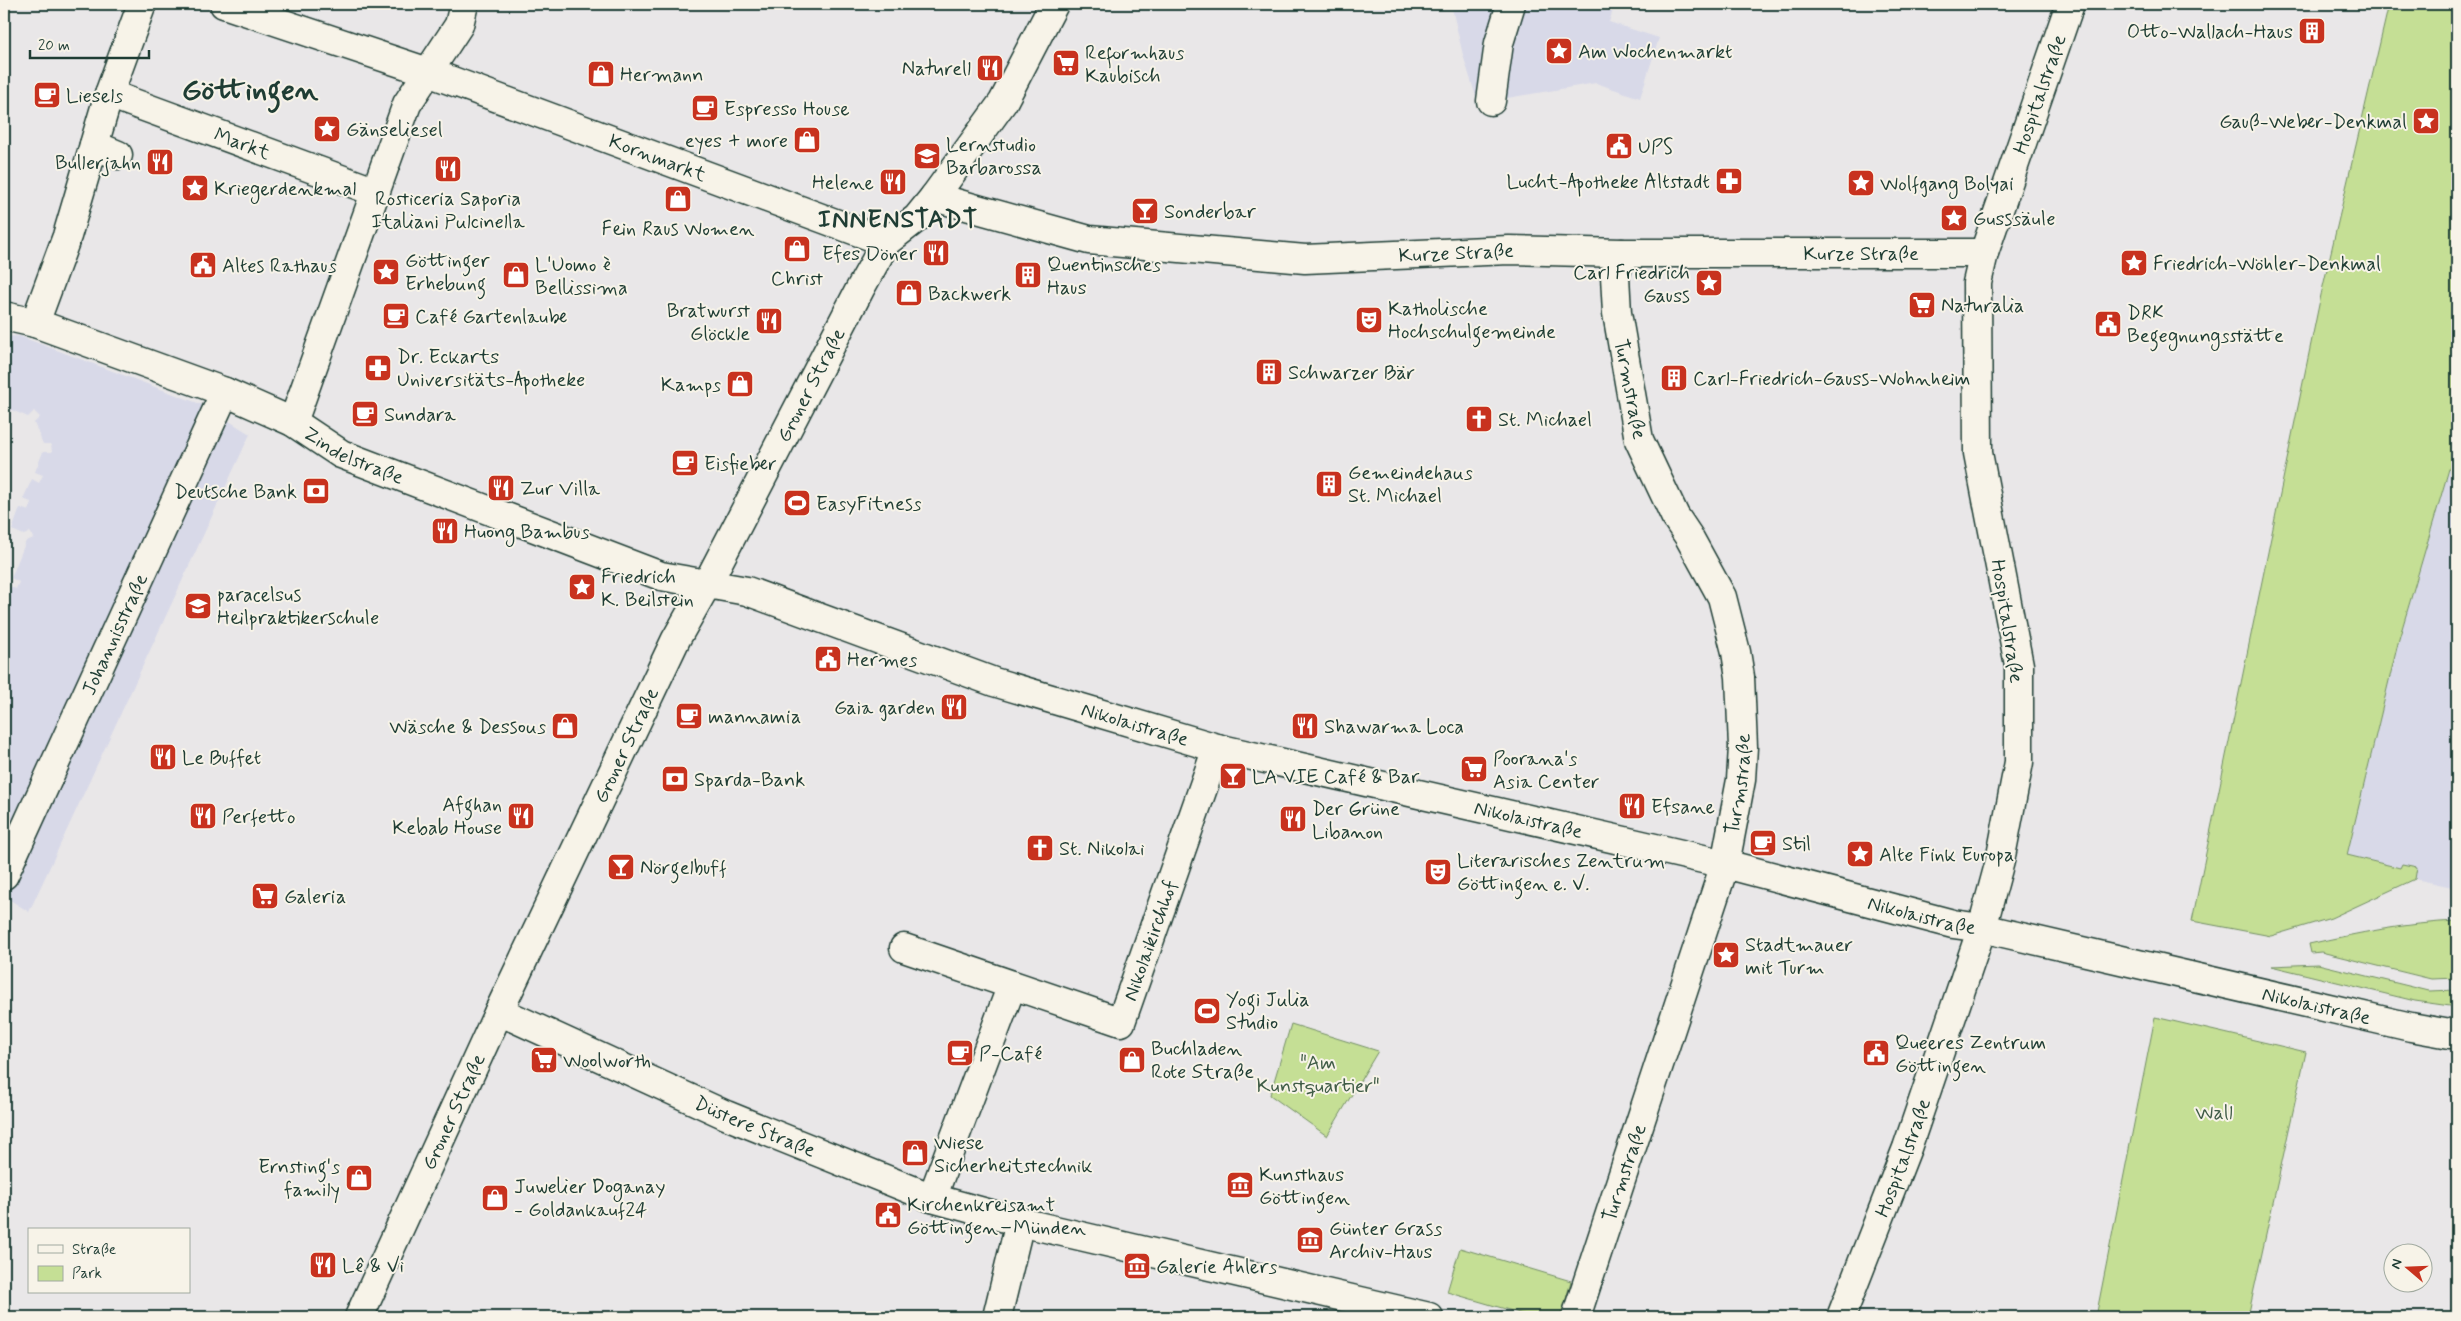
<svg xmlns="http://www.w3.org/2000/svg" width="2461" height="1321" font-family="Mynerve,sans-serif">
<rect width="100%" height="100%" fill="#e9e7e8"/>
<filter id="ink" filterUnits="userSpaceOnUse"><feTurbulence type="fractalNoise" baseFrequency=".02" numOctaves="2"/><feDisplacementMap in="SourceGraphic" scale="10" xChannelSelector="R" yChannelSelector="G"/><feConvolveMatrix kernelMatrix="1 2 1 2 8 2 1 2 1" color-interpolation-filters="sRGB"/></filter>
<g filter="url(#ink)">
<path fill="#d8d9e8" d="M1451 4H1615L1609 22 1659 38 1640 98 1596 83 1478 103 1463 55Z
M19 336 203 405 250 434 29 912 4 896V597L8 586 16 589 19 582 11 578 26 541 34 538 30 532 24 535 12 530 20 508 29 511 31 502 23 499 32 479 39 483 43 475 35 472 43 452H52L51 444H43L34 423 40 417 34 411 28 417 7 408 6 400H4V337Z
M2457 454V888L2415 879 2417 867 2400 868 2347 855 2399 639 2449 469Z"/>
<path fill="#c5df95" stroke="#728e64" d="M2389 4H2457V454L2449 469 2399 639 2347 855 2400 868 2402 864 2417 867 2415 879 2331 918 2271 936 2192 921 2321 295Z
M2457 921V978L2431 979 2321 952 2311 953 2309 944C2358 933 2407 923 2457 921Z
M2318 964 2429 991 2457 990V1007L2415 1001 2271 966Z
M2155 1017 2306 1052 2248 1317H2096Z
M1291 1024 1378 1051 1327 1136 1270 1095Z
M1460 1248 1571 1281 1561 1317H1533L1447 1292Z"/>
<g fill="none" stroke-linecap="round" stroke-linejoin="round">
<g stroke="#1f3d34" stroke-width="31">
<g id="street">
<path id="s1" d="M224 4 428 72 886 242"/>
<path id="s2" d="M109 94 376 192"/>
<path d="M1491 101 1499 43 1511 4"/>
<path d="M94 145 118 155"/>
<path id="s3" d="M934 197 1089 240 1305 259 1509 250 1622 253H1984"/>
<path id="s4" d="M4 316 35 323 225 392 293 422 341 454 661 576 747 591 994 682 1217 748 1725 864 1953 924 1982 928 2411 1027 2450 1034 2457 1031"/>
<path d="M35 323 67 236 109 94 142 4"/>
<path d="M293 422 407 104 459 25 464 4"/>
<path id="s5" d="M4 875 225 392"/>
<path id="s6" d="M904 948 1121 1022 1217 748"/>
<path id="s7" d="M499 1011 726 1115 932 1198 1020 1222 1429 1317"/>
<path d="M932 1198 1012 985"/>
<path id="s8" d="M359 1317 499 1011 676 639 707 584 860 289 886 242 917 218 934 197 1003 102 1054 4"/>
<path d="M997 1317 1020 1222"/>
<path id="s9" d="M1576 1317 1725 864 1741 780 1743 747 1740 677 1736 652 1722 597 1689 537 1675 516 1639 440 1617 313 1615 276 1622 253"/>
<path id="s10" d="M1841 1317 1907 1148 1982 928 2000 861 2019 762V665L1978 453 1977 283 1984 253 2070 4"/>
</g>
</g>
<use href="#street" stroke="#f7f3e8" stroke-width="28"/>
</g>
</g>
<defs>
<g id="building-square" transform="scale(1.4375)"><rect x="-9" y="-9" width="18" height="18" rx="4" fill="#c8321e" stroke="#f7f3e8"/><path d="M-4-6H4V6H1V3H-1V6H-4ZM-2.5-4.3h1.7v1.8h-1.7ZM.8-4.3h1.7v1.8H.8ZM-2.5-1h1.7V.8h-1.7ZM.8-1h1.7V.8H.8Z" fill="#fff"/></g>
<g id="sight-square" transform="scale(1.4375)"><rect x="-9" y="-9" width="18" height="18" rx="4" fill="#c8321e" stroke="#f7f3e8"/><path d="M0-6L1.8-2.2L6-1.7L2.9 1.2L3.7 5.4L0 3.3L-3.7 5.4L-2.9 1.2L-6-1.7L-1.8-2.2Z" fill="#fff"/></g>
<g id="supermarket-square" transform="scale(1.4375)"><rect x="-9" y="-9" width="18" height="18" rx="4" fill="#c8321e" stroke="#f7f3e8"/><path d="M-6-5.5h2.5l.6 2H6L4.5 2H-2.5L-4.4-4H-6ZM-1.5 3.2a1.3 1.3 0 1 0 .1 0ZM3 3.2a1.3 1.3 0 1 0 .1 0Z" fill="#fff"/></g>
<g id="restaurant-square" transform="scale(1.4375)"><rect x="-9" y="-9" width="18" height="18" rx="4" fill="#c8321e" stroke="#f7f3e8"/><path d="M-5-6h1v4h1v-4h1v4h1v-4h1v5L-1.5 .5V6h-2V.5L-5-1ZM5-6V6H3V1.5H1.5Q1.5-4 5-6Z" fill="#fff"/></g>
<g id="shop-square" transform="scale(1.4375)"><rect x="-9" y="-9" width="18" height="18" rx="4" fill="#c8321e" stroke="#f7f3e8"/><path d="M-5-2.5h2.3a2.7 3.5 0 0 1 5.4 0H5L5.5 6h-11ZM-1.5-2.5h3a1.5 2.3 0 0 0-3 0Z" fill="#fff"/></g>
<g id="cafe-square" transform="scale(1.4375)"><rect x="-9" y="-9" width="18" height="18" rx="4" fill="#c8321e" stroke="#f7f3e8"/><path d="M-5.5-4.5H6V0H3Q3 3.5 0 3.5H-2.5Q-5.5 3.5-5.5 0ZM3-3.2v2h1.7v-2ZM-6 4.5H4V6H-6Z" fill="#fff"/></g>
<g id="civic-square" transform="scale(1.4375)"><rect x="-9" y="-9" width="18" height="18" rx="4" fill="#c8321e" stroke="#f7f3e8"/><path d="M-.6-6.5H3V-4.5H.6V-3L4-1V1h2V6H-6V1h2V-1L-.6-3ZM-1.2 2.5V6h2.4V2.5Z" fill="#fff"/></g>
<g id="university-square" transform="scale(1.4375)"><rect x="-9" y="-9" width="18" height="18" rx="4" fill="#c8321e" stroke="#f7f3e8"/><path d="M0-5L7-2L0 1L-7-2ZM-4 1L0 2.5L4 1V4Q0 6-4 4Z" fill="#fff"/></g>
<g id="pharmacy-square" transform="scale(1.4375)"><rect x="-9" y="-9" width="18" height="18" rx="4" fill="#c8321e" stroke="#f7f3e8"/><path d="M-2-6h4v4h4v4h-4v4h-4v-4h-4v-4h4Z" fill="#fff"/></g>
<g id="bar-square" transform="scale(1.4375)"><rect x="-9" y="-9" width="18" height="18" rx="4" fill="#c8321e" stroke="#f7f3e8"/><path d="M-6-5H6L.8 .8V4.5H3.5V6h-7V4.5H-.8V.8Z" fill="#fff"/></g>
<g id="theatre-square" transform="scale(1.4375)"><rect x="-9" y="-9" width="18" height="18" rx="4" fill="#c8321e" stroke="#f7f3e8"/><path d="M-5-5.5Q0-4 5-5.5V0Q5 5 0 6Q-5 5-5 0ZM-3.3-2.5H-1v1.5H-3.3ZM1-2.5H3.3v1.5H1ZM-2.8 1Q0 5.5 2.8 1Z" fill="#fff"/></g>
<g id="church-square" transform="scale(1.4375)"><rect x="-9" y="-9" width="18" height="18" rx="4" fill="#c8321e" stroke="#f7f3e8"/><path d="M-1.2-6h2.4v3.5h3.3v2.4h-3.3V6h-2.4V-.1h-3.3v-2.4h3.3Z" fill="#fff"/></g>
<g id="bank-square" transform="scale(1.4375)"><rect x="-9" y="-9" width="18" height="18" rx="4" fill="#c8321e" stroke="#f7f3e8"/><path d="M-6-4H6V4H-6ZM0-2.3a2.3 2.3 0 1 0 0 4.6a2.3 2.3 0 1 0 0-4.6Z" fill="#fff"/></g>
<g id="stadium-square" transform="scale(1.4375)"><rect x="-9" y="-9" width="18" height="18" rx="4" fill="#c8321e" stroke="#f7f3e8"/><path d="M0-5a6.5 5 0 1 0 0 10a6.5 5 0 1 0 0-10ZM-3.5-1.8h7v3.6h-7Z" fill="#fff"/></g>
<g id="museum-square" transform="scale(1.4375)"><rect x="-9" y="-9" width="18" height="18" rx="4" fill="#c8321e" stroke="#f7f3e8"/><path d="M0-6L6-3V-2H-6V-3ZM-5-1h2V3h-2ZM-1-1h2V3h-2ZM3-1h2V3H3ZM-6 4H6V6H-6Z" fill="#fff"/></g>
</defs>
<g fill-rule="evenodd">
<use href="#building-square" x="2312" y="31"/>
<use href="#sight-square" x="1559" y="51"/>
<use href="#supermarket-square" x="1066" y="63"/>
<use href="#restaurant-square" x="990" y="68"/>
<use href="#shop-square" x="601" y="74"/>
<use href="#cafe-square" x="47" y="95"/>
<use href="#cafe-square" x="705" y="108"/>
<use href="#sight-square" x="2426" y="121"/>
<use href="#sight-square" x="327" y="129"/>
<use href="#shop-square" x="807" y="140"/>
<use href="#civic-square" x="1619" y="146"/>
<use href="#university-square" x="927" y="156"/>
<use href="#restaurant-square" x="160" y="162"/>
<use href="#restaurant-square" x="448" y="169"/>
<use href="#pharmacy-square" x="1729" y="181"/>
<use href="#restaurant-square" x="893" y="182"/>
<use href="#sight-square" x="1861" y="183"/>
<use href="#sight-square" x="195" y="188"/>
<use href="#shop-square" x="678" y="199"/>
<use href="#bar-square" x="1145" y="211"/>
<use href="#sight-square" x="1954" y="218"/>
<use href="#shop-square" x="797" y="249"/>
<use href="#restaurant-square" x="936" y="253"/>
<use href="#sight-square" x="2134" y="263"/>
<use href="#civic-square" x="203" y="265"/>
<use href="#sight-square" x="386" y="272"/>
<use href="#shop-square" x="516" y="275"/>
<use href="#building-square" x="1028" y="275"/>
<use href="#sight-square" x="1709" y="283"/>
<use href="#shop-square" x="909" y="293"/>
<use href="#supermarket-square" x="1922" y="305"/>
<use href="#cafe-square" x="396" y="316"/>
<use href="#theatre-square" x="1369" y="320"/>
<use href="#restaurant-square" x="769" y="321"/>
<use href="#civic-square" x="2108" y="324"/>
<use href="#pharmacy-square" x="378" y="368"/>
<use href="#building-square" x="1269" y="372"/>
<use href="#building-square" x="1674" y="378"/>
<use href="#shop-square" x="740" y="384"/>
<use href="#cafe-square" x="365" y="414"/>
<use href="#church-square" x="1479" y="419"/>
<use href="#cafe-square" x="685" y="463"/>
<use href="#building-square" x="1329" y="484"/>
<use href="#restaurant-square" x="501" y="488"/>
<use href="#bank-square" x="316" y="491"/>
<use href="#stadium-square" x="797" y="503"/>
<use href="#restaurant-square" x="445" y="531"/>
<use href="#sight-square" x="582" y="587"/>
<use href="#university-square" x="198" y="606"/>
<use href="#civic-square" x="828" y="659"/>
<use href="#restaurant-square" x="954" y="707"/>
<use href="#cafe-square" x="689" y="716"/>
<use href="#shop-square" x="565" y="726"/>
<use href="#restaurant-square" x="1305" y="726"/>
<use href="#restaurant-square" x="163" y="757"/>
<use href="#supermarket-square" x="1474" y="769"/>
<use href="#bar-square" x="1233" y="776"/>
<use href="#bank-square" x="675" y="779"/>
<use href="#restaurant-square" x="1632" y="806"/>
<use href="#restaurant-square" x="203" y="816"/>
<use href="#restaurant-square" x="521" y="816"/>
<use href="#restaurant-square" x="1293" y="819"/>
<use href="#cafe-square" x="1763" y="843"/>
<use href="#church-square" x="1040" y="848"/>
<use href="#sight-square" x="1860" y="854"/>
<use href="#bar-square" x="621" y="867"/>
<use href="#theatre-square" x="1438" y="872"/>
<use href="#supermarket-square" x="265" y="896"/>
<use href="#sight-square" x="1726" y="955"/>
<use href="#stadium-square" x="1207" y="1011"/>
<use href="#cafe-square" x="960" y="1053"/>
<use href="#civic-square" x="1876" y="1053"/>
<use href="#supermarket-square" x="544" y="1060"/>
<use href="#shop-square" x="1132" y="1060"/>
<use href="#shop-square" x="915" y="1153"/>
<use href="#shop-square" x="359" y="1178"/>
<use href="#museum-square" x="1240" y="1185"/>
<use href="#shop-square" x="495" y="1198"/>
<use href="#civic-square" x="888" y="1215"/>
<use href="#museum-square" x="1310" y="1240"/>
<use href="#restaurant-square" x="323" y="1265"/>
<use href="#museum-square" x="1137" y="1266"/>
</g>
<g text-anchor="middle" stroke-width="4" stroke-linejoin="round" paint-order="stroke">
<g font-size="20" fill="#1f3d34" stroke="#f7f3e8" text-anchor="start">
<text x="2293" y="38" text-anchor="end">Otto-Wallach-Haus</text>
<text x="1578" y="58">Am Wochenmarkt</text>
<text x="1085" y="59">Reformhaus<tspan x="1085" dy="23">Kaubisch</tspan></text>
<text x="971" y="75" text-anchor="end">Naturell</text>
<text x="620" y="81">Hermann</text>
<text x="66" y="102">Liesels</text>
<text x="724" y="115">Espresso House</text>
<text x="2407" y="128" text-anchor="end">Gauß-Weber-Denkmal</text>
<text x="346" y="136">Gänseliesel</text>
<text x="788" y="147" text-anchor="end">eyes + more</text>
<text x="946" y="151">Lernstudio<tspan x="946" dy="23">Barbarossa</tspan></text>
<text x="1638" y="153">UPS</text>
<text x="141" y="169" text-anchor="end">Bullerjahn</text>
<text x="1710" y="188" text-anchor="end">Lucht-Apotheke Altstadt</text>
<text x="874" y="189" text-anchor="end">Helene</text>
<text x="1880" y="190">Wolfgang Bolyai</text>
<text x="214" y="195">Kriegerdenkmal</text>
<text x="448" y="205" text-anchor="middle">Rosticeria Saporia<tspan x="448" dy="23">Italiani Pulcinella</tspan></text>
<text x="1164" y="218">Sonderbar</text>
<text x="1973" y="225">Gusssäule</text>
<text x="678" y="235" text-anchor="middle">Fein Raus Women</text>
<text x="917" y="260" text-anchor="end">Efes Döner</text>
<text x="405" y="267">Göttinger<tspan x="405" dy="23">Erhebung</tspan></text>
<text x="2153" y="270">Friedrich-Wöhler-Denkmal</text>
<text x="535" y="271">L'Uomo è<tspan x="535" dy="23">Bellissima</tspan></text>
<text x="1047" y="271">Quentinsches<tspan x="1047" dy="23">Haus</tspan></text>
<text x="222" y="272">Altes Rathaus</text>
<text x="1690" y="279" text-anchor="end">Carl Friedrich<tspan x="1690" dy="23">Gauss</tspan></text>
<text x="797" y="285" text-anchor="middle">Christ</text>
<text x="928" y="300">Backwerk</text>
<text x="1941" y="312">Naturalia</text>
<text x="1388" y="315">Katholische<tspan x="1388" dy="23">Hochschulgemeinde</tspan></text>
<text x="750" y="317" text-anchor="end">Bratwurst<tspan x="750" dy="23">Glöckle</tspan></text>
<text x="2127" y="319">DRK<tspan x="2127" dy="23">Begegnungsstätte</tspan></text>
<text x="415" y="323">Café Gartenlaube</text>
<text x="397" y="363">Dr. Eckarts<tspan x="397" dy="23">Universitäts-Apotheke</tspan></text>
<text x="1288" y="379">Schwarzer Bär</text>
<text x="1693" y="385">Carl-Friedrich-Gauss-Wohnheim</text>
<text x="721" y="391" text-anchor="end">Kamps</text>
<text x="384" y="421">Sundara</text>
<text x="1498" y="426">St. Michael</text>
<text x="704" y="470">Eisfieber</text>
<text x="1348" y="479">Gemeindehaus<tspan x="1348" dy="23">St. Michael</tspan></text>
<text x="520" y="495">Zur Villa</text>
<text x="297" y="498" text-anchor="end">Deutsche Bank</text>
<text x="816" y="510">EasyFitness</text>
<text x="464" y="538">Huong Bambus</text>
<text x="601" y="583">Friedrich<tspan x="601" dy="23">K. Beilstein</tspan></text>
<text x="217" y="601">paracelsus<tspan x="217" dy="23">Heilpraktikerschule</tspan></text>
<text x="847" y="666">Hermes</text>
<text x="935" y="714" text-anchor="end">Gaia garden</text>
<text x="708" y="723">mannamia</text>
<text x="546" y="733" text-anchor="end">Wäsche &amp; Dessous</text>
<text x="1324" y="733">Shawarma Loca</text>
<text x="182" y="764">Le Buffet</text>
<text x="1493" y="765">Poorana's<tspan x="1493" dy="23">Asia Center</tspan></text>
<text x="1252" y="783">LA VIE Café &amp; Bar</text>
<text x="694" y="786">Sparda-Bank</text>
<text x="502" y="811" text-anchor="end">Afghan<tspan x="502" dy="23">Kebab House</tspan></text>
<text x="1651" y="813">Efsane</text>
<text x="1312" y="815">Der Grüne<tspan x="1312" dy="23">Libanon</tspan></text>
<text x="222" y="823">Perfetto</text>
<text x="1782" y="850">Stil</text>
<text x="1059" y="855">St. Nikolai</text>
<text x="1879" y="861">Alte Fink Europa</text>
<text x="1457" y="867">Literarisches Zentrum<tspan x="1457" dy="23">Göttingen e. V.</tspan></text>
<text x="640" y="874">Nörgelbuff</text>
<text x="284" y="903">Galeria</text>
<text x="1745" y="951">Stadtmauer<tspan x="1745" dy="23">mit Turm</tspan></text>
<text x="1226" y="1006">Yogi Julia<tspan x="1226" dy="23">Studio</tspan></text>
<text x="1895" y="1049">Queeres Zentrum<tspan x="1895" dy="23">Göttingen</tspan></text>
<text x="1151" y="1055">Buchladen<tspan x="1151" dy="23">Rote Straße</tspan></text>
<text x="979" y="1060">P-Café</text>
<text x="563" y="1067">Woolworth</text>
<text x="934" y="1149">Wiese<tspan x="934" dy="23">Sicherheitstechnik</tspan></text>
<text x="340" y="1173" text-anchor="end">Ernsting's<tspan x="340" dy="23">family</tspan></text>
<text x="1259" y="1181">Kunsthaus<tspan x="1259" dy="23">Göttingen</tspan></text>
<text x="514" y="1193">Juwelier Doganay<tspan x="514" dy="23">- Goldankauf24</tspan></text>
<text x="907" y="1211">Kirchenkreisamt<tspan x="907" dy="23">Göttingen–Münden</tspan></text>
<text x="1329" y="1235">Günter Grass<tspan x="1329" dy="23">Archiv-Haus</tspan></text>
<text x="342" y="1272">Lê &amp; Vi</text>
<text x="1156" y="1273">Galerie Ahlers</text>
</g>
<g font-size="20" fill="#1f3d34" stroke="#f7f3e8">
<text dy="7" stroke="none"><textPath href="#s10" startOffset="1266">Hospitalstraße</textPath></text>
<text dy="7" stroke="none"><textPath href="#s2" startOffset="142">Markt</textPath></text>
<text dy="7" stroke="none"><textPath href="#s1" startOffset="460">Kornmarkt</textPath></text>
<text dy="7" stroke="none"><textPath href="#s3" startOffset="529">Kurze Straße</textPath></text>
<text dy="7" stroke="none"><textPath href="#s3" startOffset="934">Kurze Straße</textPath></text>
<text dy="7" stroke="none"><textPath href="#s8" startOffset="1036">Groner Straße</textPath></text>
<text transform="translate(1631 389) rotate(79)" y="7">Turmstraße</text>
<text dy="7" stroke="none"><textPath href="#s4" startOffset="378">Zindelstraße</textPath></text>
<text transform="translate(2008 621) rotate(81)" y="7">Hospitalstraße</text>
<text dy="7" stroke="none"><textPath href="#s5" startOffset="265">Johannisstraße</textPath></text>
<text dy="7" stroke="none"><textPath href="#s4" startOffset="1206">Nikolaistraße</textPath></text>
<text dy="7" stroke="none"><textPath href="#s8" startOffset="631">Groner Straße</textPath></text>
<text dy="7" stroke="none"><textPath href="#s9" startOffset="558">Turmstraße</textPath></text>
<text dy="7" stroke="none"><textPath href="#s4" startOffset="1611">Nikolaistraße</textPath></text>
<text dy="7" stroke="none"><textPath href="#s4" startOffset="2016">Nikolaistraße</textPath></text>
<text dy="7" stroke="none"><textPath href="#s6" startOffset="316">Nikolaikirchhof</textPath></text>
<text dy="7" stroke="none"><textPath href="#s4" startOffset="2421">Nikolaistraße</textPath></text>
<text dy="7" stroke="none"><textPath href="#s8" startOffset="226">Groner Straße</textPath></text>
<text dy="7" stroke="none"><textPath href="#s7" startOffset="281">Düstere Straße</textPath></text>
<text dy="7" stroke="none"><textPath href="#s10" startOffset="171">Hospitalstraße</textPath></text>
<text dy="7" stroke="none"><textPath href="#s9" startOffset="152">Turmstraße</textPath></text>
</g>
<g font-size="20" fill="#405d47" stroke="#f7f3e8">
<text x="1318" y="1069">"Am<tspan x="1318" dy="23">Kunstquartier"</tspan></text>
<text x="2214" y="1119">Wall</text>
</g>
<g font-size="25" font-weight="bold" letter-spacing="1" fill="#1f3d34" stroke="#f7f3e8">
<text x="898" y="227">INNENSTADT</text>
</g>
<g font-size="30" font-weight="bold" fill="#1f3d34" stroke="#f7f3e8">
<text x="250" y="99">Göttingen</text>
</g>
</g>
<rect width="2461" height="1321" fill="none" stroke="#f7f3e8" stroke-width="20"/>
<rect x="10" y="10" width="2441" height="1301" fill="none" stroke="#1f3d34" stroke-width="2" filter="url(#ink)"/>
<rect x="28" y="1228" width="162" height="65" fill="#f7f3e8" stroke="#a1aaa0"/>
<rect x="38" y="1245" width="25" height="8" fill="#f7f3e8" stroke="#a1aaa0"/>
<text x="72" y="1254" font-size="15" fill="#1f3d34">Straße</text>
<rect x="38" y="1266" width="25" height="15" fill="#c5df95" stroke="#a1aaa0"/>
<text x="72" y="1278" font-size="15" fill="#1f3d34">Park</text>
<g transform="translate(2408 1268) rotate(289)"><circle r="24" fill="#f7f3e8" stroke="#a1aaa0"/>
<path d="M0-4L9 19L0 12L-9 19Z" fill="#c8321e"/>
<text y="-8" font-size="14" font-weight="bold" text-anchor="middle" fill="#1f3d34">N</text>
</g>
<path d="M30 50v8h119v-8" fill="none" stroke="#1f3d34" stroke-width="2.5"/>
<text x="38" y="50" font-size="15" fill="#1f3d34" stroke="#f7f3e8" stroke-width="4" paint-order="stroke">20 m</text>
</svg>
